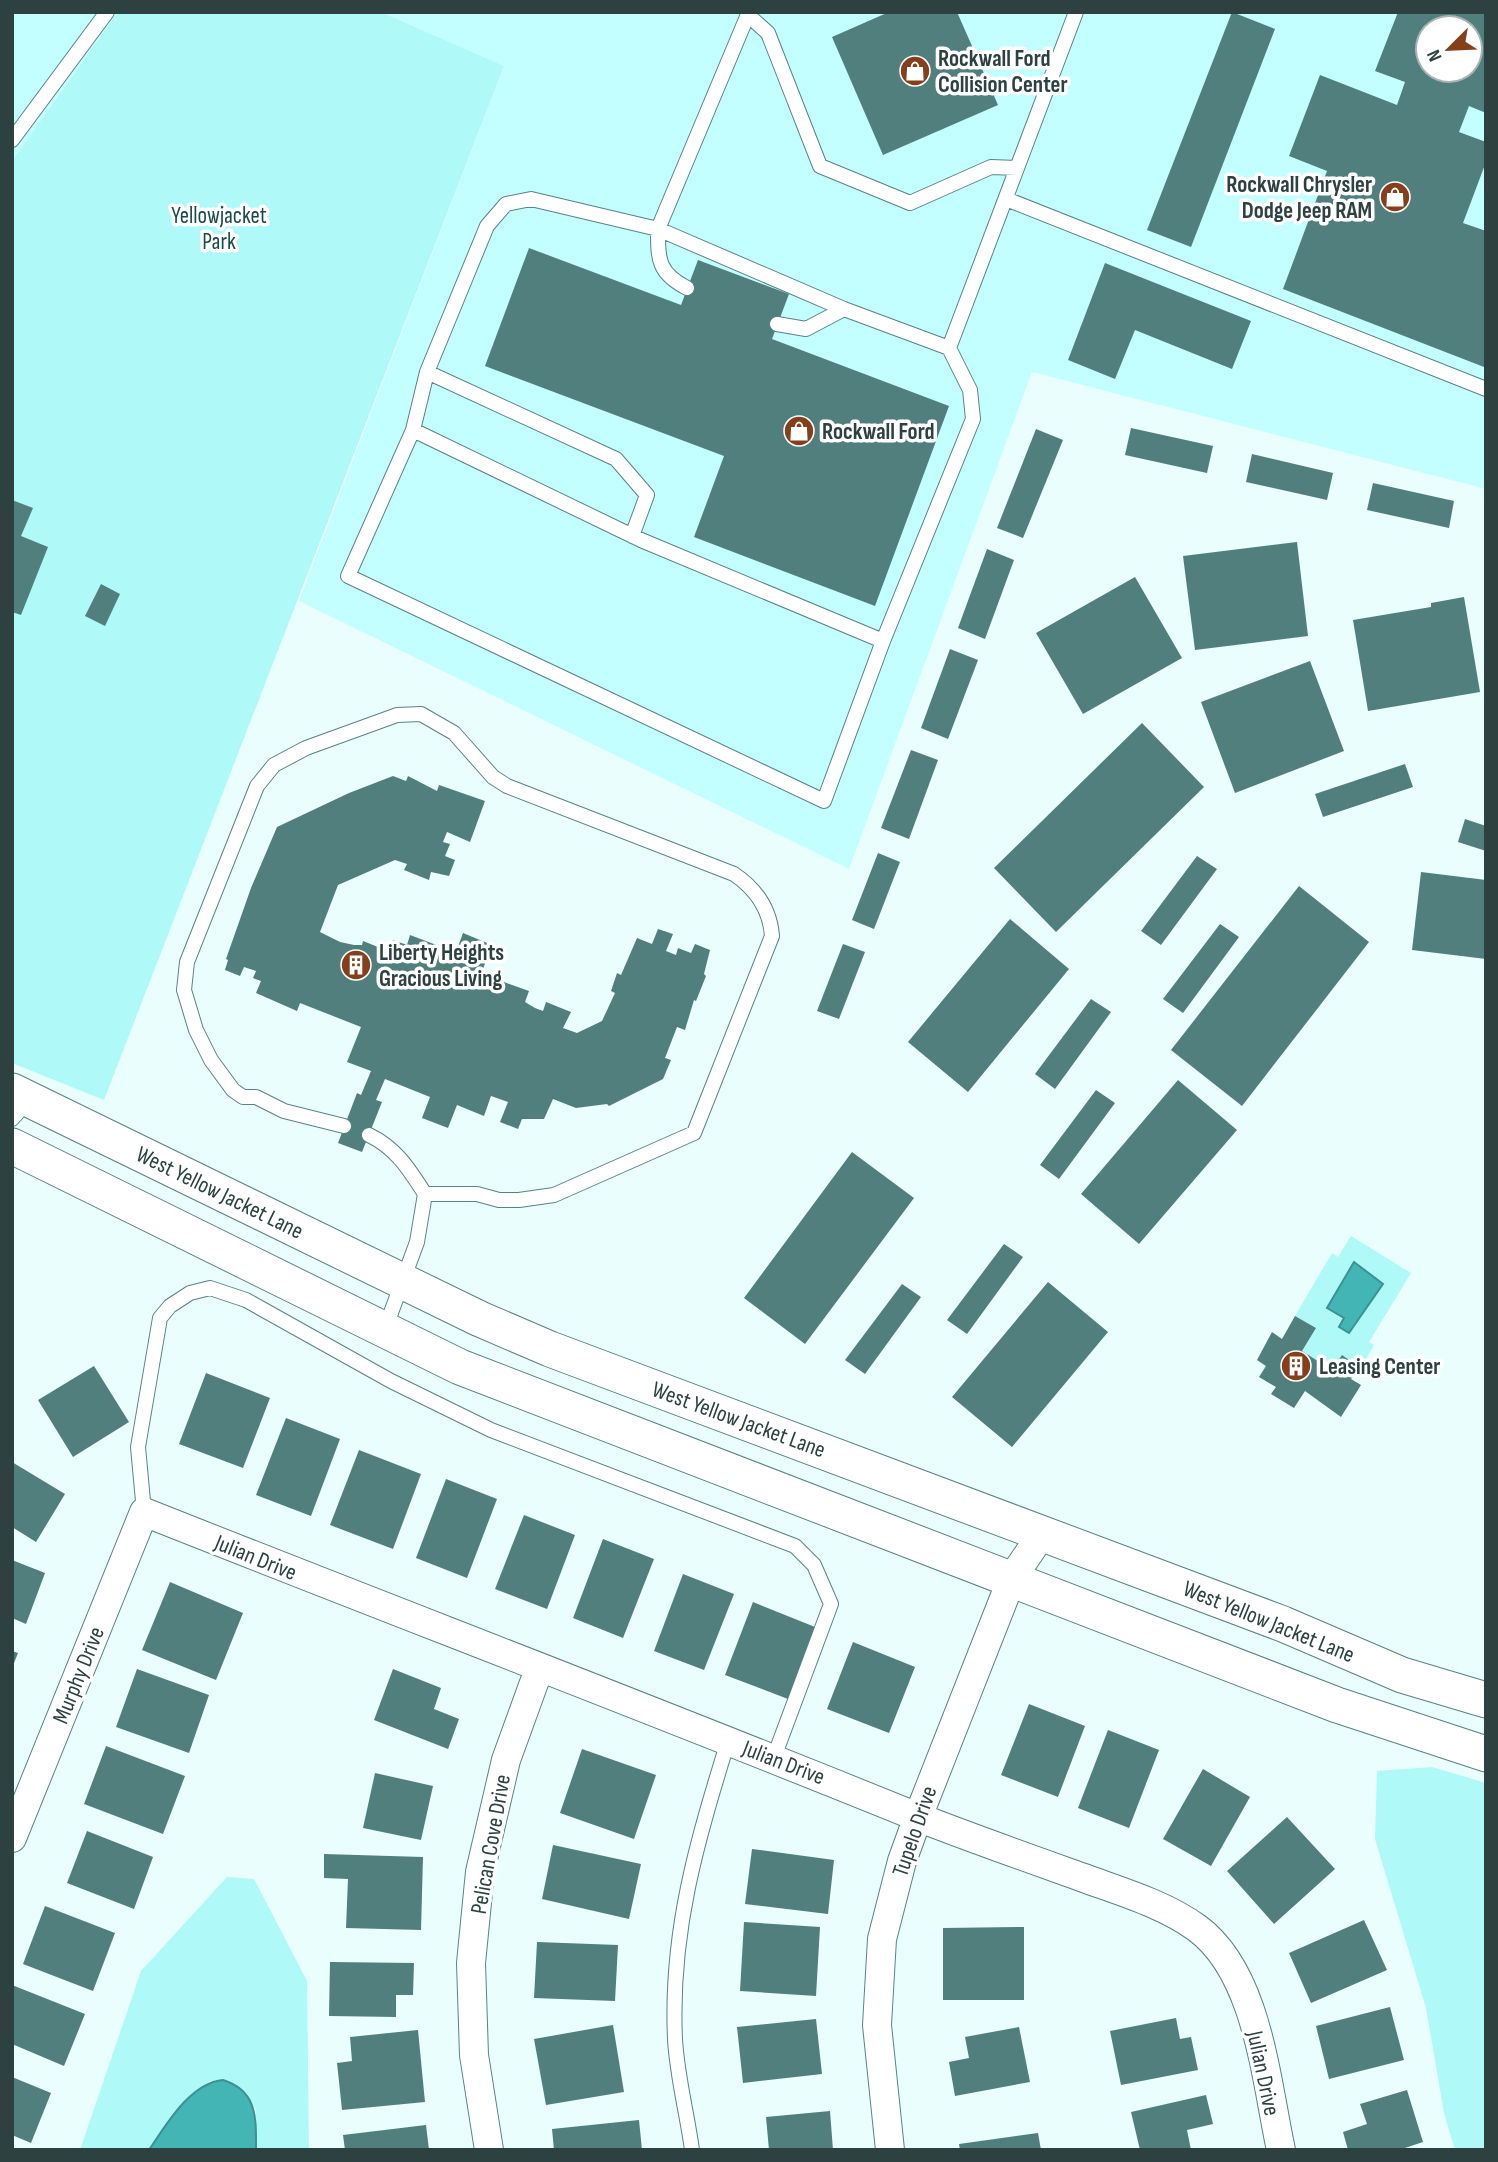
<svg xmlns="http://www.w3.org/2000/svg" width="1498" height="2162" font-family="'Sofia Sans Condensed',sans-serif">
<rect width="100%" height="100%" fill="#eafefd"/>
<path fill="#c3fffe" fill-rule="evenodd" d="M12 12H118L12 161Z
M381 12H1486V489L1032 372 849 869 299 601 504 66ZM1428 28H1470V70H1428Z"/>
<path fill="#aff9f8" d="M118 12H381L504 66 104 1100 12 1063V161Z
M1351 1236 1411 1273 1369 1342 1374 1345 1361 1368 1342 1356 1332 1370 1302 1351 1316 1328 1295 1316 1332 1253 1338 1257Z
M1432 1767 1486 1783V2150H1455L1444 2113 1426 2008 1375 1839 1377 1771Z
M227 1877 254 1879 307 1981 309 2150H256V2110L246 2092 210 2081 171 2119 149 2150H80L141 1971Z"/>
<path fill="#42b5b4" stroke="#3c9291" stroke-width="2" d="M1354 1262 1383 1284 1349 1333 1339 1327 1344 1318 1327 1308Z
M223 2080C258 2091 256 2118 256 2150H149C166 2125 190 2083 223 2080Z"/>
<path fill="#517f7e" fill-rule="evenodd" d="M889 12H957L998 105 883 155 832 37Z
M1232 12 1275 29 1191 247 1147 230Z
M1398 12H1486V113L1469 106 1459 132 1486 142V162L1463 223 1486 231 1484 367 1283 289 1327 171 1289 156 1320 75 1397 105 1405 82 1375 71ZM1428 28H1470V70H1428Z
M529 248 681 305 698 260 789 294 772 339 949 406 875 606 694 537 724 456 485 366Z
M1105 263 1251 321 1232 369 1135 330 1115 379 1068 360Z
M1131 428 1213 446 1207 473 1125 455Z
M1036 429 1063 440 1023 538 997 528Z
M1252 454 1333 473 1327 500 1246 482Z
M1373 483 1454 501 1449 528 1367 510Z
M12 500 33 508 21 536 48 547 21 615 12 612Z
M1297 542 1308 636 1195 650 1183 556Z
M987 549 1014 560 985 639 958 628Z
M1135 577 1182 658 1083 714 1036 633Z
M101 584 120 594 105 626 85 616Z
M1464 597 1480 692 1368 711 1353 620 1431 607V603Z
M950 649 978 660 948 739 921 728Z
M1310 661 1344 751 1235 793 1201 702Z
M1142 723 1204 787 1056 932 994 868Z
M911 750 938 760 909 839 881 828Z
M1405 764 1413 787 1323 817 1315 794Z
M393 776 406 781 408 776 437 791 439 785 485 801 470 842 447 832 443 842 450 844 445 856 455 860 449 876 431 872 429 880 404 870 407 864 395 860 338 885 320 932 340 942 354 945H362L363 941 388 951 393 940 407 945 410 935 447 949 443 960 452 963 463 933 492 945 481 974 529 991 525 1002 535 1008 543 1011 546 1002 571 1012 563 1028 577 1033 602 1021 615 993 611 991 617 973 621 975 637 938 652 944 658 929 673 934 666 951 676 955 678 948 691 953 695 944 710 950 704 974 706 976 696 1001 694 1000 685 1030 677 1027 665 1058 671 1060 663 1079 609 1106 607 1104 576 1108 553 1099 544 1119H522L518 1129 500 1122 508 1102 491 1096 484 1116 457 1105 448 1128 422 1118 430 1097 385 1079 376 1100 382 1102 362 1152 338 1143 357 1093 361 1095 371 1071 347 1062 361 1027 300 1003 297 1011 256 993 261 981 253 978 256 971 244 967 240 976 225 970 228 960 226 959 251 888 277 827 349 793Z
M1465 819 1486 826V851L1458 842Z
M878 853 900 862 874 929 852 920Z
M1197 856 1217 869 1161 945 1141 931Z
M1421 872 1486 880V959L1412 950Z
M1299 886 1369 942 1242 1106 1171 1050Z
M1010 919 1069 969 968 1092 908 1042Z
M1220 924 1239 937 1183 1013 1163 999Z
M843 944 865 952 839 1019 817 1011Z
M1091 999 1111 1012 1055 1089 1035 1074Z
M1178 1080 1237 1130 1139 1244 1081 1194Z
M1096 1090 1115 1103 1059 1179 1040 1165Z
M852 1152 914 1198 805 1344 744 1298Z
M1004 1244 1023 1257 967 1334 947 1320Z
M1048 1282 1108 1332 1012 1447 952 1397Z
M902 1284 921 1297 865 1374 845 1360Z
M1295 1316 1316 1328 1302 1351 1332 1370 1342 1355 1359 1367 1351 1379 1361 1385 1341 1417 1305 1391 1294 1408 1271 1394 1276 1387 1259 1377 1266 1366 1257 1360 1272 1332 1282 1339Z
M94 1366 129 1422 73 1457 38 1400Z
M206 1373 270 1398 243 1468 179 1444Z
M286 1418 340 1439 311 1516 256 1495Z
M359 1450 421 1474 393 1549 330 1525Z
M12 1462 65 1494 36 1542 12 1527Z
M446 1479 497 1499 467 1578 416 1558Z
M524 1515 575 1535 547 1609 495 1589Z
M603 1539 654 1559 623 1638 573 1618Z
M12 1560 45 1573 26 1624 12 1618Z
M683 1574 734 1594 704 1670 654 1651Z
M170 1582 243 1613 216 1680 142 1650Z
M753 1602 815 1627 788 1699 725 1675Z
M853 1642 915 1667 889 1733 827 1709Z
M12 1651 18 1653 12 1668Z
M137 1669 209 1695 189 1753 116 1727Z
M393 1669 441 1688 434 1709 459 1719 448 1749 374 1720Z
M1029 1704 1085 1726 1058 1797 1001 1775Z
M1108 1730 1159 1750 1129 1828 1078 1808Z
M106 1746 185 1776 163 1834 84 1804Z
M582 1749 656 1775 634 1839 560 1813Z
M1203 1769 1250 1797 1211 1866 1163 1839Z
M375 1773 433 1786 421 1840 363 1828Z
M1287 1817 1335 1869 1274 1924 1227 1871Z
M87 1831 153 1857 134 1909 67 1883Z
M553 1845 641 1864 629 1919 542 1899Z
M752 1849 834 1860 828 1914 745 1904Z
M324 1854 423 1857 421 1930 346 1928 348 1879 324 1878Z
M45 1906 115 1933 93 1991 23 1964Z
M1364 1920 1387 1970 1311 2003 1289 1953Z
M744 1922 820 1927 816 1996 740 1991Z
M1024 1927V2000H943V1928Z
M537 1942 618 1945 615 2001 534 1998Z
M330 1962 414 1963 413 1995H396V2017L329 2016Z
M12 1985 85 2014 64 2066 12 2044Z
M1390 2007 1404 2060 1329 2079 1316 2026Z
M1176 2018 1180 2039 1191 2037 1198 2070 1121 2085 1110 2031Z
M816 2019 822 2074 743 2083 737 2027Z
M613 2025 624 2092 546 2105 534 2039Z
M1019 2027 1030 2082 955 2096 949 2062 969 2058 965 2037Z
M418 2030 425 2102 342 2110 337 2063 352 2061 350 2037Z
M12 2077 51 2093 31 2143 12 2135Z
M1407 2090 1423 2142 1399 2150H1348L1343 2132 1367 2124 1360 2104Z
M1206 2095 1213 2124 1187 2130 1191 2150H1140L1131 2112Z
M830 2111 833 2150H769L766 2117Z
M639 2120 642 2150H554L552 2129Z
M426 2125 429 2150H345L343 2135Z
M1038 2133 1041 2150H960L959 2144Z"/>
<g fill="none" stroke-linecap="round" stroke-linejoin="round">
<g stroke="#578484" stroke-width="16">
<path id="service" d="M749 12 658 229 844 309 949 348 1076 12
M748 15 768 33 820 166 910 203 991 167 1017 168
M12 140 107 12
M1006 199 1486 389
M687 288C658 273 658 260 658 229L531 199 506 204 487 226 427 372 413 430 641 540 883 641 973 419 970 390 949 348
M777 324 806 329 844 309
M427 372 616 459 647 495 632 536
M413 430 348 576 824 801 883 641
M12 1119 30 1099
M344 1126 284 1111 256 1097H243L233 1090 211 1060 196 1030 184 990 187 962 257 786 274 765 306 748 397 715 421 714 454 733 493 777 507 786 734 874C756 889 770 909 772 936L694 1133 554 1195 519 1200H499L477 1194H425
M369 1135C396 1148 409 1169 425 1194L417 1242 385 1329
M144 1512 138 1447 160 1318 170 1306 190 1293 210 1288 246 1300 391 1381 491 1430 795 1546 814 1565 831 1604 774 1757
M692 2150C687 2113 677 2076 675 2039 670 1931 697 1842 728 1741"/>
</g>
<g stroke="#578484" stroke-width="30">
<path id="minor" d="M12 1838 144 1512C401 1614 659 1712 915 1816 971 1838 1028 1858 1084 1878 1122 1892 1164 1904 1197 1928 1258 1973 1266 2081 1281 2150
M489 2150 474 2055 471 1963 480 1872 506 1760 539 1669
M890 2150 877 2025 882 1939 902 1861 918 1817 1012 1578 1042 1534"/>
</g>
<g stroke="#578484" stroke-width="37">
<path id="tertiary" d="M12 1091 480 1319 550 1349 1283 1624 1402 1675 1486 1700
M12 1146 460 1367 1337 1705 1486 1754"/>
</g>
<use href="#service" stroke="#fff" stroke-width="14"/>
<use href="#minor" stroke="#fff" stroke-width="28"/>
<use href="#tertiary" stroke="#fff" stroke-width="35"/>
</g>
<defs>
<g id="shop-disc" transform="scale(1.575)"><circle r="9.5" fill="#853f1b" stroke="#fff"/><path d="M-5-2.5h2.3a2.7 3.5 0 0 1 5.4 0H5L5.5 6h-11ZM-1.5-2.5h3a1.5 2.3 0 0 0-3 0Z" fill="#fff"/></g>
<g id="building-disc" transform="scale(1.575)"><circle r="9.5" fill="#853f1b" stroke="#fff"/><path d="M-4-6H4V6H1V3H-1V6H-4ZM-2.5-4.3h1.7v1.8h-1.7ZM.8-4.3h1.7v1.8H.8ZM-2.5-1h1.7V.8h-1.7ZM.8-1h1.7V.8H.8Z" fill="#fff"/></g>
</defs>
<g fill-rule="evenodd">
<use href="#shop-disc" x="915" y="71"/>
<use href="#shop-disc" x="1395" y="197"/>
<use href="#shop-disc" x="799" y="431"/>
<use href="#building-disc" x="356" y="965"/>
<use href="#building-disc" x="1296" y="1366"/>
</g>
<g text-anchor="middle" stroke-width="7" stroke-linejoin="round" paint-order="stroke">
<g font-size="23" font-weight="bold" fill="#2d4140" stroke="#fff" text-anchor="start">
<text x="938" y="66">Rockwall Ford<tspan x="938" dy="26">Collision Center</tspan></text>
<text x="1372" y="192" text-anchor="end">Rockwall Chrysler<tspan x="1372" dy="26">Dodge Jeep RAM</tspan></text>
<text x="822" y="439">Rockwall Ford</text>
<text x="379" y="960">Liberty Heights<tspan x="379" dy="26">Gracious Living</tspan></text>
<text x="1319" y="1374">Leasing Center</text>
</g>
<g font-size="23" fill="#184a4a" stroke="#fff">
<text x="219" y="223">Yellowjacket<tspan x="219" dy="26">Park</tspan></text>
</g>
<g font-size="23" fill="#2d4140" stroke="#fff">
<text transform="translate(220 1192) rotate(26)" y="8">West Yellow Jacket Lane</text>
<text transform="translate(739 1419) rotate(20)" y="8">West Yellow Jacket Lane</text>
<text transform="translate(256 1557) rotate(22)" y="8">Julian Drive</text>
<text transform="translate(1269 1621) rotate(22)" y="8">West Yellow Jacket Lane</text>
<text transform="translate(78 1675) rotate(-68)" y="8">Murphy Drive</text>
<text transform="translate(784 1762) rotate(21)" y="8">Julian Drive</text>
<text transform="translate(914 1831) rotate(-71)" y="8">Tupelo Drive</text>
<text transform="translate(490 1844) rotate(-80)" y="8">Pelican Cove Drive</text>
<text transform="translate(1264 2073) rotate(78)" y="8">Julian Drive</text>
</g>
</g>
<rect width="1498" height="2162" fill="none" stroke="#2d4140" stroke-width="28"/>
<g transform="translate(1449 49) rotate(246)"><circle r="33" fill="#ffffff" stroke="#abb3b3" stroke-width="2"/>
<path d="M0-5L12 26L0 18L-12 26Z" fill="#853f1b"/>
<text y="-10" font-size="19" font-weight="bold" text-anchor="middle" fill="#2d4140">N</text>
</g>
</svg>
